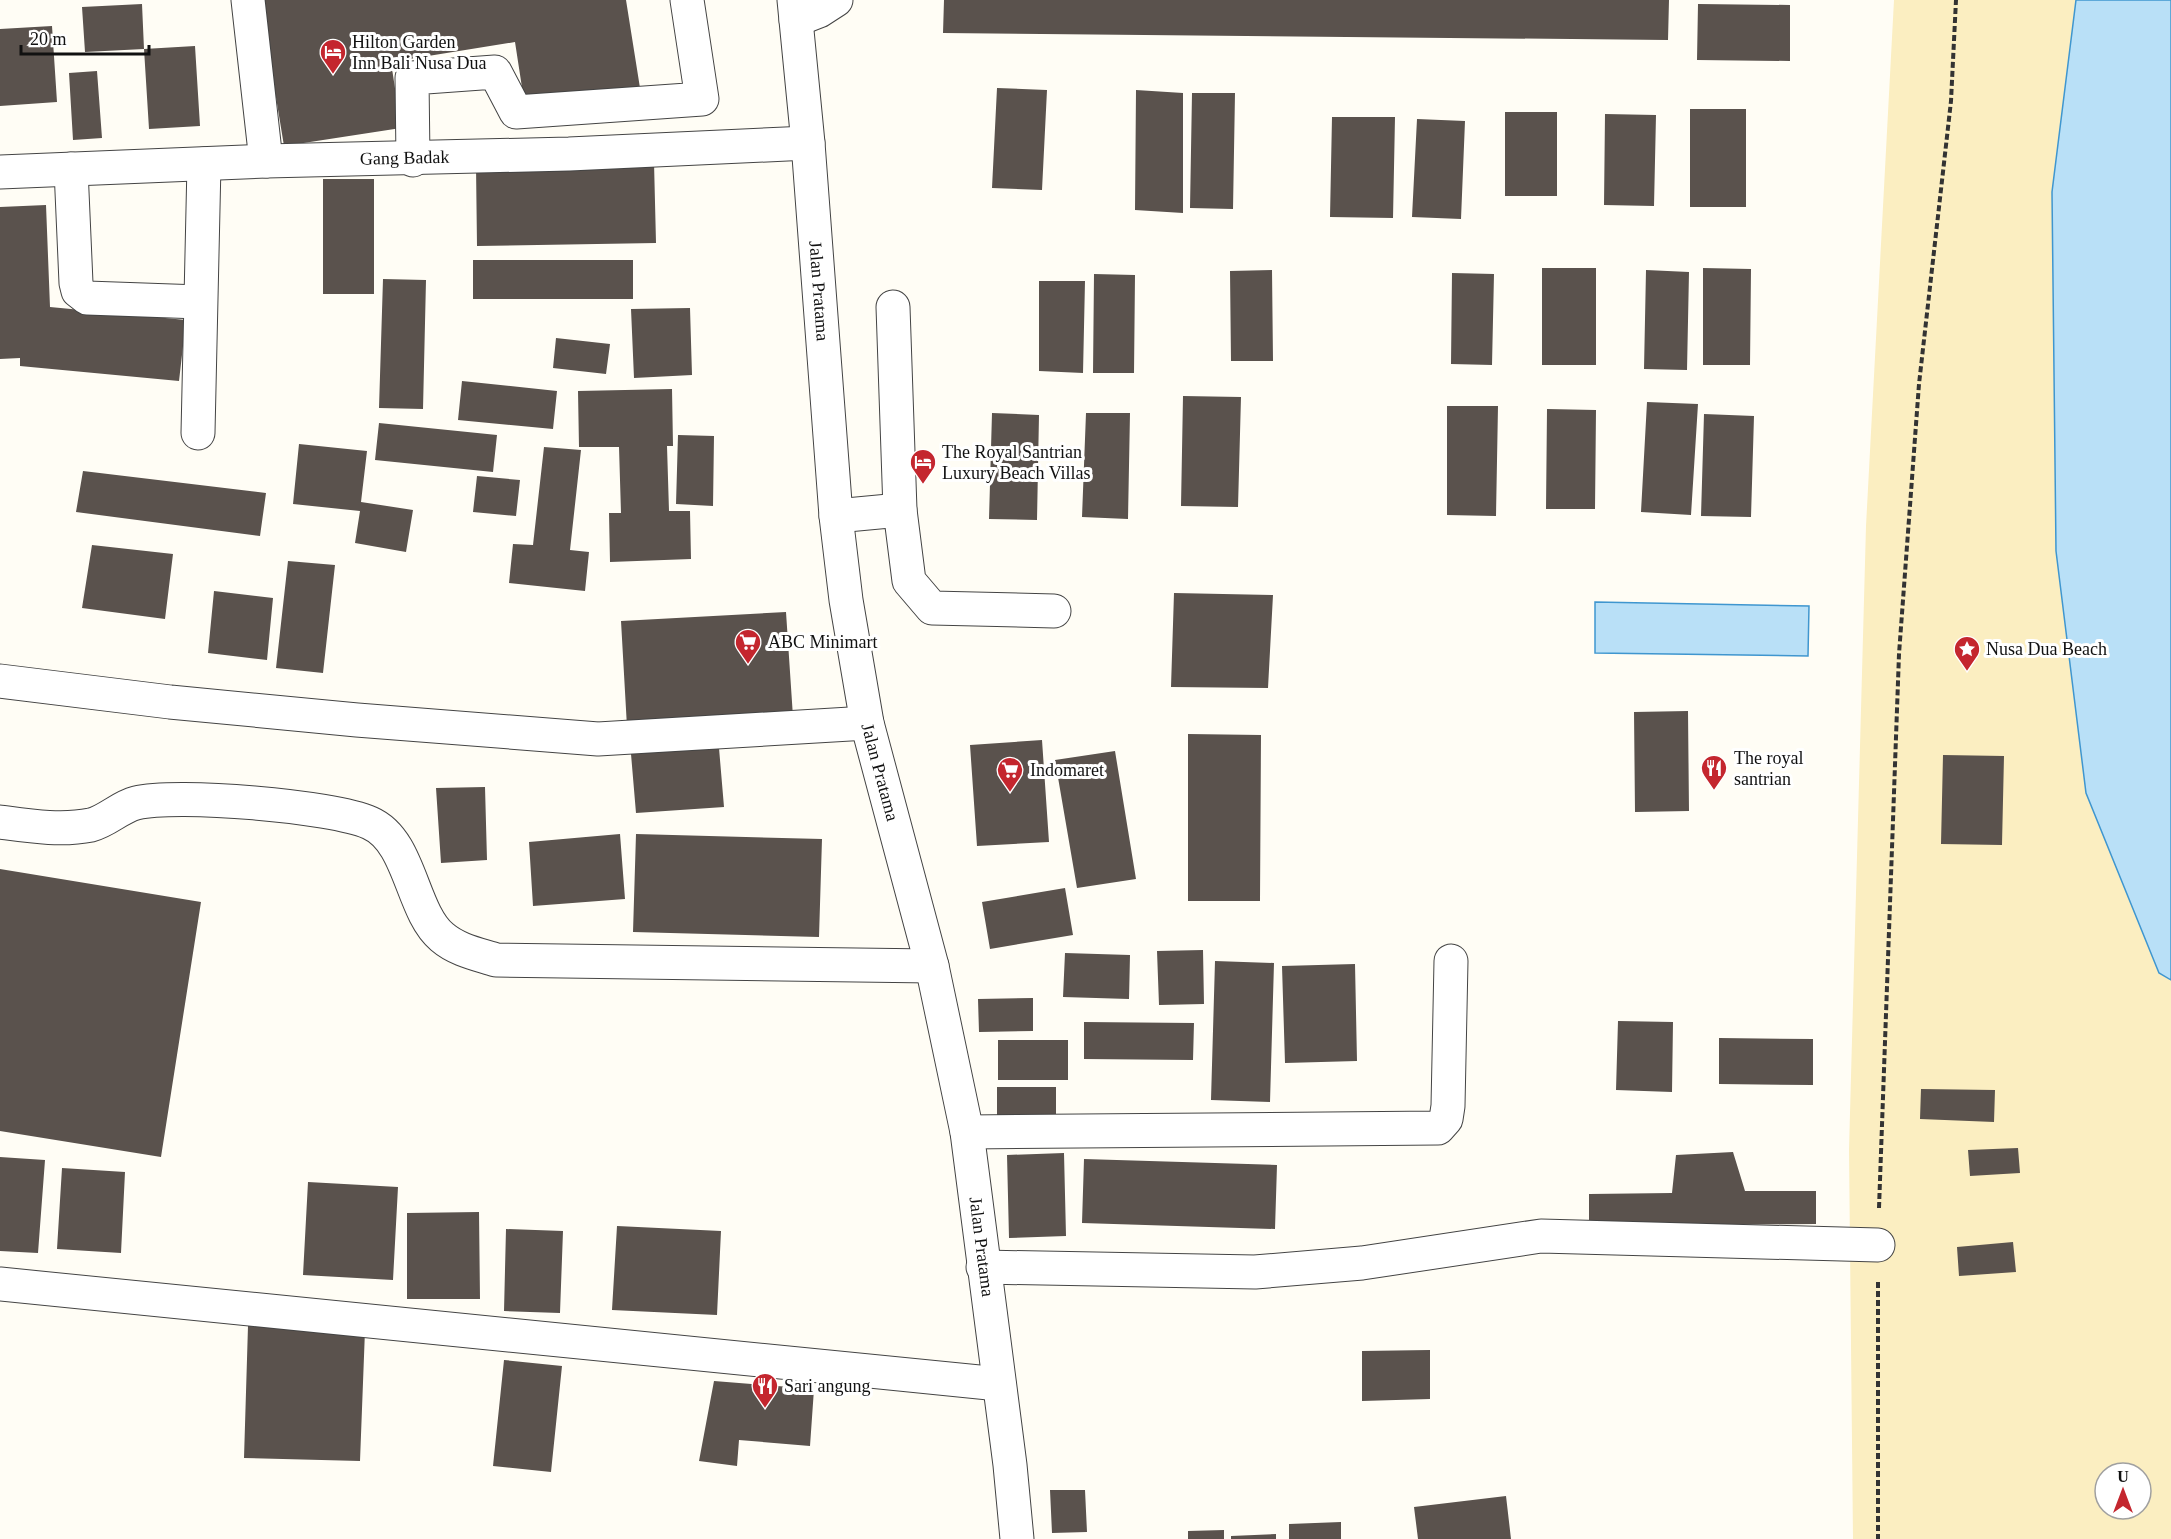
<svg xmlns="http://www.w3.org/2000/svg" width="2171" height="1539" font-family="Georgia,serif">
<rect width="100%" height="100%" fill="#fffdf5"/>
<path fill="#fbeec1" fill-rule="evenodd" d="M1894 0H2076L2052 192 2056 551 2086 793 2159 973 2171 980V1539H1853L1849 1150 1866 526ZM2105 1473H2141V1509H2105Z"/>
<path fill="#b9e0f7" stroke="#3f96cf" stroke-width="1.5" d="M2076 0H2171V980L2159 973 2086 793 2056 551 2052 192Z
M1595 602 1809 606 1808 656 1595 653Z"/>
<path fill="#5a524d" d="M260 0H626L640 88 525 107 515 42 391 62 401 128 284 146Z
M944 0H1669L1668 40 943 33Z
M142 4 144 49 85 52 82 7Z
M1698 4 1790 5V61L1697 60Z
M52 26 57 102 0 106V29Z
M195 46 200 126 149 129 144 49Z
M97 71 102 138 73 140 69 73Z
M997 88 1047 90 1042 190 992 188Z
M1136 90 1183 93V213L1135 210Z
M1192 93H1235L1233 209 1190 208Z
M1690 109H1746V207H1690Z
M1505 112H1557V196H1505Z
M1605 114 1656 115 1654 206 1604 205Z
M1332 117H1395L1393 218 1330 217Z
M1417 119 1465 121 1461 219 1412 217Z
M654 162 656 243 477 246 476 166Z
M323 179H374V294H323Z
M46 205 50 307 186 320 179 381 20 366V358L0 359V207Z
M473 260H633V299H473Z
M1542 268H1596V365H1542Z
M1703 268 1751 269 1750 365H1703Z
M1272 270 1273 361H1231L1230 271Z
M1646 270 1689 272 1687 370 1644 369Z
M1452 273 1494 274 1492 365 1451 364Z
M1094 274 1135 275 1134 373H1093Z
M383 279 426 280 423 409 379 408Z
M1039 281H1085L1083 373 1039 371Z
M690 308 692 375 634 378 631 309Z
M556 338 610 344 606 374 553 368Z
M462 381 557 391 553 429 458 420Z
M672 389 673 446H667L669 511H690L691 559 610 562 609 513H621L619 447H579L578 391Z
M1183 396 1241 397 1238 507 1181 506Z
M1647 402 1698 404 1691 515 1641 512Z
M1447 406H1498L1496 516 1447 515Z
M1547 409 1596 410 1595 509H1546Z
M992 413 1039 415 1037 520 989 519Z
M1086 413H1130L1128 519 1082 517Z
M1704 414 1754 416 1751 517 1701 516Z
M379 423 497 435 493 472 375 460Z
M678 435 714 436 713 506 676 504Z
M299 444 367 451 361 502 413 510 406 552 355 543 360 511 293 504Z
M544 447 581 450 570 550 589 552 585 591 509 583 513 544 533 545Z
M83 471 266 493 260 536 76 512Z
M477 476 520 480 516 516 473 512Z
M92 545 173 554 165 619 82 608Z
M288 561 335 565 323 673 276 668Z
M214 591 273 598 267 660 208 653Z
M1174 593 1273 595 1268 688 1171 687Z
M786 612 793 717 627 727 621 621Z
M1688 711 1689 811 1635 812 1634 712Z
M1188 734 1261 735 1260 901H1188Z
M1042 740 1049 842 977 846 970 745Z
M719 748 724 807 636 813 631 754Z
M1115 751 1136 879 1077 888 1055 760Z
M1943 755 2004 756 2002 845 1941 844Z
M485 787 487 860 441 863 436 788Z
M620 834 625 899 533 906 529 842Z
M636 834 822 839 819 937 633 932Z
M0 869 201 902 161 1157 0 1131Z
M1065 888 1073 935 990 949 982 902Z
M1203 950 1204 1004 1159 1005 1157 951Z
M1065 953 1130 955 1129 999 1063 997Z
M1215 961 1274 963 1270 1102 1211 1100Z
M1355 964 1357 1061 1285 1063 1282 966Z
M1033 998V1031L979 1032 978 999Z
M1618 1021 1673 1022 1672 1092 1616 1090Z
M1084 1022 1194 1023 1193 1060 1084 1059Z
M1719 1038 1813 1039V1085L1719 1084Z
M998 1040H1068V1080H998Z
M997 1087H1056V1119H997Z
M1921 1089 1995 1090 1994 1122 1920 1119Z
M2018 1148 2020 1173 1970 1176 1968 1150Z
M1733 1152 1745 1191H1816V1224L1589 1226V1194L1672 1193 1676 1155Z
M1064 1153 1066 1236 1009 1238 1007 1155Z
M0 1157 45 1160 38 1253 0 1251Z
M1084 1159 1277 1165 1275 1229 1082 1223Z
M62 1168 125 1172 121 1253 57 1249Z
M308 1182 398 1187 393 1280 303 1275Z
M479 1212 480 1299H407V1213Z
M617 1226 721 1231 717 1315 612 1310Z
M506 1229 563 1231 560 1313 504 1311Z
M2013 1242 2016 1272 1959 1276 1957 1247Z
M248 1326 365 1330 360 1461 244 1458Z
M1430 1350V1399L1362 1401V1351Z
M504 1360 562 1366 551 1472 493 1466Z
M714 1381 814 1389 810 1446 739 1440 737 1466 699 1461Z
M1050 1490H1085L1087 1532 1052 1533Z
M1506 1496 1511 1539H1418L1414 1507Z
M1341 1522V1539H1289V1524Z
M1224 1530V1539H1188V1531Z
M1276 1534V1539H1231V1536Z"/>
<g fill="none" stroke-linecap="round" stroke-linejoin="round">
<g stroke="#444" stroke-width="35">
<g id="minor">
<path d="M248 0 266 161"/>
<path id="s1" d="M794 0 808 143 836 516 846 600 867 723 932 966 967 1132 1010 1465 1017 1539"/>
<path d="M796 20 819 11 836 0"/>
<path d="M413 160 412 78 495 72 516 112 702 99 687 0"/>
<path d="M71 169 76 283 78 291 87 298 200 302"/>
<path id="s2" d="M0 172 266 161 569 154 808 143"/>
<path d="M893 307 900 510"/>
<path d="M198 433 204 164"/>
<path d="M836 516 900 510 909 581 932 608 1054 611"/>
<path d="M0 681 170 702 357 720 598 739 867 723"/>
<path d="M0 822C30 826 61 831 91 825 107 821 120 807 136 803 177 793 332 806 370 823 411 841 411 911 442 937 457 950 477 954 496 960L932 966"/>
<path d="M967 1132 1438 1128 1446 1119 1448 1106 1451 961"/>
<path d="M983 1267 1255 1272 1362 1263 1541 1236 1878 1245"/>
<path d="M0 1284 999 1384"/>
</g>
</g>
<path stroke="#333" stroke-width="4" stroke-dasharray="6 3" stroke-linecap="butt" d="M1879 1208 1899 654 1919 384 1951 101 1956 0
M1878 1282V1539"/>
<use href="#minor" stroke="#fff" stroke-width="33"/>
</g>
<defs>
<g id="hotel-pin" transform="scale(1.35)"><path d="M0 17L-7.5 6A9.5 9.5 0 1 1 7.5 6Z" fill="#c4262e" stroke="#fff"/><path d="M-6-4.5h1.5V1H6V5H4.5V3h-9V5H-6ZM-4 0a1.8 1.8 0 1 1 3.6 0ZM.5 0V-2.5h3Q6-2.5 6 0Z" fill="#fff"/></g>
<g id="supermarket-pin" transform="scale(1.35)"><path d="M0 17L-7.5 6A9.5 9.5 0 1 1 7.5 6Z" fill="#c4262e" stroke="#fff"/><path d="M-6-5.5h2.5l.6 2H6L4.5 2H-2.5L-4.4-4H-6ZM-1.5 3.2a1.3 1.3 0 1 0 .1 0ZM3 3.2a1.3 1.3 0 1 0 .1 0Z" fill="#fff"/></g>
<g id="sight-pin" transform="scale(1.35)"><path d="M0 17L-7.5 6A9.5 9.5 0 1 1 7.5 6Z" fill="#c4262e" stroke="#fff"/><path d="M0-6L1.8-2.2L6-1.7L2.9 1.2L3.7 5.4L0 3.3L-3.7 5.4L-2.9 1.2L-6-1.7L-1.8-2.2Z" fill="#fff"/></g>
<g id="restaurant-pin" transform="scale(1.35)"><path d="M0 17L-7.5 6A9.5 9.5 0 1 1 7.5 6Z" fill="#c4262e" stroke="#fff"/><path d="M-5-6h1v4h1v-4h1v4h1v-4h1v5L-1.5 .5V6h-2V.5L-5-1ZM5-6V6H3V1.5H1.5Q1.5-4 5-6Z" fill="#fff"/></g>
</defs>
<g fill-rule="evenodd">
<use href="#hotel-pin" x="333" y="52"/>
<use href="#hotel-pin" x="923" y="462"/>
<use href="#supermarket-pin" x="748" y="642"/>
<use href="#sight-pin" x="1967" y="649"/>
<use href="#restaurant-pin" x="1714" y="768"/>
<use href="#supermarket-pin" x="1010" y="770"/>
<use href="#restaurant-pin" x="765" y="1386"/>
</g>
<g text-anchor="middle" stroke-width="6" stroke-linejoin="round" paint-order="stroke">
<g font-size="18" fill="#111" stroke="#fff" text-anchor="start">
<text x="352" y="48">Hilton Garden<tspan x="352" dy="21">Inn Bali Nusa Dua</tspan></text>
<text x="942" y="458">The Royal Santrian<tspan x="942" dy="21">Luxury Beach Villas</tspan></text>
<text x="768" y="648">ABC Minimart</text>
<text x="1986" y="655">Nusa Dua Beach</text>
<text x="1734" y="764">The royal<tspan x="1734" dy="21">santrian</tspan></text>
<text x="1030" y="776">Indomaret</text>
<text x="784" y="1392">Sari angung</text>
</g>
<g font-size="18" fill="#111" stroke="#fff">
<text dy="6" stroke="none"><textPath href="#s2" startOffset="405">Gang Badak</textPath></text>
<text dy="6" stroke="none"><textPath href="#s1" startOffset="292">Jalan Pratama</textPath></text>
<text dy="6" stroke="none"><textPath href="#s1" startOffset="778">Jalan Pratama</textPath></text>
<text dy="6" stroke="none"><textPath href="#s1" startOffset="1264">Jalan Pratama</textPath></text>
</g>
</g>
<g transform="translate(2123 1491)"><circle r="28" fill="#ffffff" stroke="#a0a0a0" stroke-width="1.5"/>
<path d="M0-4.5L10 22L0 15L-10 22Z" fill="#c4262e"/>
<text y="-9" font-size="16" font-weight="bold" text-anchor="middle" fill="#111111">U</text>
</g>
<path d="M21 45v9h128v-9" fill="none" stroke="#111111" stroke-width="3"/>
<text x="30" y="45" font-size="18" fill="#111111" stroke="#ffffff" stroke-width="4.5" paint-order="stroke">20 m</text>
</svg>
